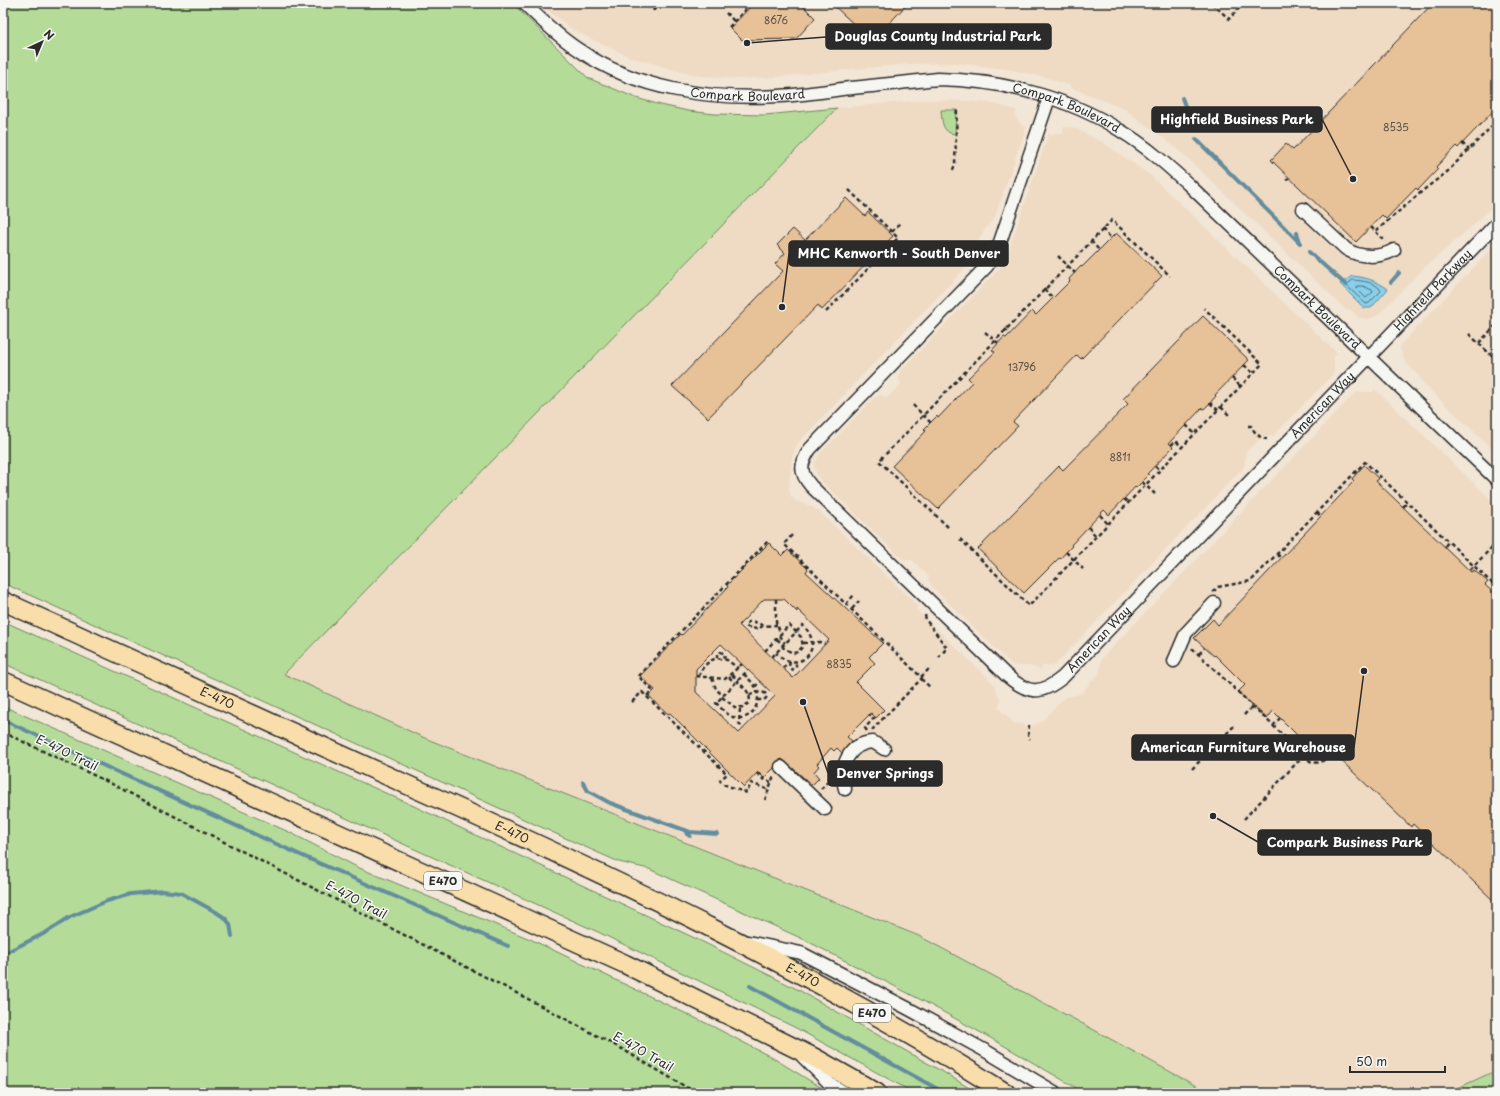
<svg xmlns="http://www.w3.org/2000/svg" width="1500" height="1096" font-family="'Playpen Sans',sans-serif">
<rect width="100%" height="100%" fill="#f2e6d7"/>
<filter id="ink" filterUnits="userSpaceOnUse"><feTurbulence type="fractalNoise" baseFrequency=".025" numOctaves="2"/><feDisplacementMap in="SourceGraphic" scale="8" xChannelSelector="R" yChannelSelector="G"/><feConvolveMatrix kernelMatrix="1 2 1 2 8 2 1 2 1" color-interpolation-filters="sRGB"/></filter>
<g filter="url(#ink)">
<path fill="#efdbc4" d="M538 3H1497V201L1478 221 1424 268 1378 315 1369 319 1359 318 1350 309 1346 310 1185 156 1166 140 1124 109 1072 88 1069 85 1040 76 1006 69 957 63 909 64 765 78 739 79 701 76 678 71 630 57 591 39 572 29Z
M923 100 968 101 990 103 1013 109 1017 111 1015 116 1018 121 1022 126 1026 127 1024 134 994 219 987 226 967 260 966 267 799 442 794 451 791 463 789 489 791 496 796 501 811 506 820 512 918 606 916 609 994 684 1000 699V704L998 707 1014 723 1024 724V727L1032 726 1041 722 1065 697 1081 694 1097 675 1100 674 1101 661 1103 657 1353 395 1358 392H1373L1375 389 1377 391 1497 505V1070L1447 1093H1209L1085 1025 919 936 427 739 284 674 837 108Z
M1064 127 1074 128 1104 143 1150 175 1334 350 1337 354 1334 356V371L1333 374 1273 436 1263 437 1245 453 1246 456 1244 467 1054 666H1042L1041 670 1030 666H1016L1010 663 933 588 929 581V577L912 560H905L900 557 824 484 819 478 814 468V464L818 456 874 398 881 395 888 397 901 384 898 377 900 371 999 269 1009 249 1048 135 1050 133 1051 136 1056 133 1062 134Z
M1497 243V454L1424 384 1418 375 1405 362 1400 348 1402 343Z"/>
<path fill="#b4dc98" stroke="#708462" d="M3 3H512L588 78 636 98 661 105 688 111 715 114 765 115 837 108 284 674 427 739 919 936 1085 1025 1209 1093H1085L996 1041 925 1002 805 940 649 869 619 862 574 842 3 583Z
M941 110H956L955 134C942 133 942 121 941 110Z
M3 621 401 800 703 942 797 989 950 1076 977 1093H914L796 1028 598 932 3 663Z
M3 706 289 832 357 867 530 939 714 1027 773 1058 830 1093H3Z
M1497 1070V1093H1447Z"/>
<path fill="#89cfea" stroke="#638d9e" d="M1352 276C1366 277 1377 281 1388 289L1371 308H1364L1340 284Z"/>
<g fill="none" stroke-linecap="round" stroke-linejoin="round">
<path stroke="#516d77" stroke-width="1" d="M1353 280C1362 281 1377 282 1381 291L1369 303 1366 304 1347 286 1348 284Z
M1357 286H1363L1372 290 1373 292 1366 298 1357 289Z"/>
<path stroke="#638d9e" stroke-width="4" d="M1182 98 1188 114
M1196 139 1300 243
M1297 233 1300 242
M1309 252 1346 285
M1391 282 1399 273
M3 720 305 857 508 946
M583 782 588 791 610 803 690 832 717 834
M685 830 687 834 690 836
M3 954 47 932 70 917 107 901 131 894 163 891 181 893 216 912 225 918 230 924 232 936
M750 986 945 1093"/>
</g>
<path fill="#e7c197" stroke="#2b2b2b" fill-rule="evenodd" d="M754 3H800L815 18 796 39 742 40 730 28Z
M831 3H908L884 29H859Z
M1433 3H1497V107L1458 148 1456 146 1436 167 1438 169 1418 190 1416 188 1386 219 1382 215 1356 242 1271 160 1286 144 1293 150Z
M846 198 865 216 868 212 893 236 822 310 818 305 708 418 672 386 783 271 775 264 785 253 777 245 793 229 805 240Z
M1116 233 1162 276 1081 359 1077 355 1013 422 1018 426 938 509 892 466 926 431 924 429 937 416 938 418 972 382 968 378 995 352 992 350 1004 337 1006 338 1032 311 1036 315 1070 281 1069 279 1081 266 1082 267Z
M1203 316 1249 360 1215 395 1216 396 1210 403 1204 409 1202 408 1169 443 1173 447 1147 474 1149 475 1136 488 1135 487 1109 515 1104 510 1071 545 1072 546 1066 552 1060 559 1059 558 1024 593 978 549 1059 466 1063 470 1128 404 1123 399Z
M1364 465 1379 479 1376 481 1471 572 1474 570 1488 582 1485 585 1497 596V904L1413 824 1411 827 1331 751 1322 760 1273 711 1267 719 1238 692 1245 685 1215 655 1214 656 1194 638 1213 619 1218 625 1354 481 1352 479Z
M769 543 782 556 788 550 808 569 806 572 883 643 869 657 875 663 856 682 884 710 876 718 871 713 847 737 852 741 842 753 837 748 834 751 831 748 817 764 819 766 814 772 819 778 812 785 782 759 776 762 774 768 764 778 758 772 744 787 670 713 668 714 649 696 655 690 640 676 681 634 682 635 728 587 727 585ZM764 599H784L797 612V609L829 640 793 678 739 625ZM721 644 775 696 739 733 696 692V669Z"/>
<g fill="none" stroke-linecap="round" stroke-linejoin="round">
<g stroke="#2b2b2b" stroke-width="15">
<g id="minor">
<path id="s1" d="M524 3C541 20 559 37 579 50 636 90 711 100 779 96 800 95 821 92 842 89 874 86 906 82 938 79 1000 80 1068 97 1121 131 1146 146 1167 165 1188 184L1497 480"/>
<path id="s2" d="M1049 98 1000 242 992 259 987 266 810 449C800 464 799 472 811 486L1006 675C1028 694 1040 696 1063 677L1497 223"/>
<path d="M1303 209 1346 249C1360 258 1380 258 1394 250"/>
<path d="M1174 661 1186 633 1214 603"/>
<path d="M781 767 825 809"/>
<path d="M845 789C838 767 849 743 873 742L884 749"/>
<path d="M748 942 801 953 909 1009 984 1050 1056 1093"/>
<path d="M802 1056 830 1084 845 1093"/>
</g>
</g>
<g stroke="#2b2b2b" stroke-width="21">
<g id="highway">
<path id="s3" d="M3 601C140 663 276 725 412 787 616 879 816 973 1006 1093"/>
<path d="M3 681 625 964 815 1058 877 1093"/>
</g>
</g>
<path stroke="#2b2b2b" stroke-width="2.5" stroke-dasharray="4 3" stroke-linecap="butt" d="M640 3 654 10 660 3
M1212 3 1229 19 1244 3
M726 13 734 21
M729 27 746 9
M1493 111 1497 114
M1462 143 1469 150
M953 170 955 164 957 109
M1286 180 1289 178
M1371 227 1386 242
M1102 229 1111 238
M1376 231 1426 188 1447 172 1497 121
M892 232 900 223
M1091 241 1099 250
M1058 256 1075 273
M1044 289 1053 298
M826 312 898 238 848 189
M1005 329 1010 334
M985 332 998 343
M1469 334 1497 361
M1479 343 1497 324
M1244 365 1253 373
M1232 378 1240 386
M1210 403 1218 410
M913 405 931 423
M1221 407 1230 416
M1186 425 1195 434
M1248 426H1251C1254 432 1260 439 1267 439
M1171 445 1176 441 1182 447
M1155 466 1160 471
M1142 482 1155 494
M1124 499 1129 503
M1403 507 1407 503
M1317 512 1321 517
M1100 515 1108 524
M948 527 879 461 1112 220 1170 276
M1088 527 1096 536
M792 535 784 544 922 678 872 730
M960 539 1029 606 1262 364 1204 308
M1445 546 1448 542
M1066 552 1083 569
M1277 554 1281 558
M1470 570 1497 542
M1213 592 1218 587 1251 581 1365 462 1497 588
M776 599V622L781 634
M846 604 854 595
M852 609 859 601
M925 615 926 620 947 648 939 657
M763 626C758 623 754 621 748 622L746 625 747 627 757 629 763 626 777 625
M779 636 785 643
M777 639 783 645
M803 643 820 642 825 644
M1192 650 1193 649 1310 761C1320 765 1324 761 1330 754
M765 651 789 625 801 637 803 646 798 652 793 653 782 647
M1199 654 1204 648
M772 657 803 625C826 648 800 676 776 653
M717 658V654L721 652 725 654 724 659
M790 662 789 666 792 670 796 668V662
M783 668 788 662
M744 674C748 679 754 683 756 688 763 704 750 723 733 717 726 714 721 708 716 703L748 670
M732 675 738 680
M696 676 725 679 742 664
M699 677C701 667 708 661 717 658L727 660 738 668
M729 677 735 683
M921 677 930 668
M712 678 716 689 723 696
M921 679 931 688
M755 687 760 681
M749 695 760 692 765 693 767 697 764 700H758
M647 696 652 690 638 676 769 540
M722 697 736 708 743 707 749 703C752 693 744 688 737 681
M632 702 642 692 727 774 720 780 721 782 723 784 747 793 751 783 769 790
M740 709 739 723 743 729
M1244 715 1253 706
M1029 725 1028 736 1030 739
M1273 726 1280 718
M867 731 865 728 874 718 869 714
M3 732 112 784 530 1000 622 1049 696 1093
M1307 758 1313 751
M1192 769 1235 725
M757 773 763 779 771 782
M821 789 831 778
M765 800 774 775
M1244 819 1304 755"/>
<use href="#minor" stroke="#f6f6f2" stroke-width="12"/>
<use href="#highway" stroke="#f9deab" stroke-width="18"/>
</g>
</g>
<g text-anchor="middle" stroke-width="3" stroke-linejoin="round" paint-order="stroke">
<g font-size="10" fill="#5a5046">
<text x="776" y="24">8676</text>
<text x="1396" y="131">8535</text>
<text x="1022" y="371">13796</text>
<text x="1120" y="461">8811</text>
<text x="839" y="668">8835</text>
</g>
<g fill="#f6f6f2" stroke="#686867" stroke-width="1">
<rect x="424" y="872" width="38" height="18" rx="3"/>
<rect x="853" y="1004" width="38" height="18" rx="3"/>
</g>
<g font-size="11" font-weight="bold" fill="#2b2b2b">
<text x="443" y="885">E470</text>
<text x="872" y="1017">E470</text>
</g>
<g font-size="12" fill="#2b2b2b" stroke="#f6f6f2">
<text dy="4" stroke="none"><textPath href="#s1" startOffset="250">Compark Boulevard</textPath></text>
<text dy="4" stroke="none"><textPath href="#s1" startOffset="574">Compark Boulevard</textPath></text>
<text dy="4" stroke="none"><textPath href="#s2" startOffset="1347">Highfield Parkway</textPath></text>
<text dy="4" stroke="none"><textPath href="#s1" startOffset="898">Compark Boulevard</textPath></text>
<text dy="4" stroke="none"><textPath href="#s2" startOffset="1188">American Way</textPath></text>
<text dy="4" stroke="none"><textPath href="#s2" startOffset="864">American Way</textPath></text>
<text dy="4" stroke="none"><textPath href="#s3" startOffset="235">E-470</textPath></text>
<text transform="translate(67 753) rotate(26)" y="4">E-470 Trail</text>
<text dy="4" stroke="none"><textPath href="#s3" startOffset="559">E-470</textPath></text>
<text transform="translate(356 900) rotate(28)" y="4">E-470 Trail</text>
<text dy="4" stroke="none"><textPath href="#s3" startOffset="883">E-470</textPath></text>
<text transform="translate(643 1052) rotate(30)" y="4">E-470 Trail</text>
</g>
</g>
<path fill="none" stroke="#2b2b2b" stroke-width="1.5" d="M747 43L826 37M1353 179L1322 119M782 307L789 254M1364 671L1354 748M803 702L828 773M1213 816L1258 842"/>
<g fill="#2b2b2b" stroke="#f6f6f2" stroke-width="1.5">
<circle cx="747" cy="43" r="4"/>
<circle cx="1353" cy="179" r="4"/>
<circle cx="782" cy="307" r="4"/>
<circle cx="1364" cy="671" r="4"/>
<circle cx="803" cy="702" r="4"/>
<circle cx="1213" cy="816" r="4"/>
</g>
<g fill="#2b2b2b" stroke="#2b2b2b" stroke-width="1.5">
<rect x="826" y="24" width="225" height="25" rx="4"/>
<rect x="1152" y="107" width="170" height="25" rx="4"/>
<rect x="789" y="241" width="219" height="25" rx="4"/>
<rect x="1132" y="735" width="222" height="25" rx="4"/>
<rect x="828" y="761" width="114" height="25" rx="4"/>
<rect x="1258" y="830" width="173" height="25" rx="4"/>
</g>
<g font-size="13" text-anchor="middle" font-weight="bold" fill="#fff">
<text x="938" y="41">Douglas County Industrial Park</text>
<text x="1237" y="124">Highfield Business Park</text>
<text x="899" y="258">MHC Kenworth - South Denver</text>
<text x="1243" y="752">American Furniture Warehouse</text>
<text x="885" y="778">Denver Springs</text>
<text x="1345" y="847">Compark Business Park</text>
</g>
<rect width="1500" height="1096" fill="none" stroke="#f6f6f2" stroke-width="16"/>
<rect x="8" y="8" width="1484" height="1080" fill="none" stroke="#2b2b2b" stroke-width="1.5" filter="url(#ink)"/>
<g transform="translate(42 42) rotate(44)" stroke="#f6f6f2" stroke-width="3" paint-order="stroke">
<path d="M0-3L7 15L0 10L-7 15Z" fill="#2b2b2b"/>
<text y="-6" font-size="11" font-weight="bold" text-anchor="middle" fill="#2b2b2b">N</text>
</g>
<path d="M1350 1066v6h95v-6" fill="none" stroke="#2b2b2b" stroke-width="2"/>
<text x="1356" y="1066" font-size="12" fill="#2b2b2b" stroke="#f6f6f2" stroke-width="3" paint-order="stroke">50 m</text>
</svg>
